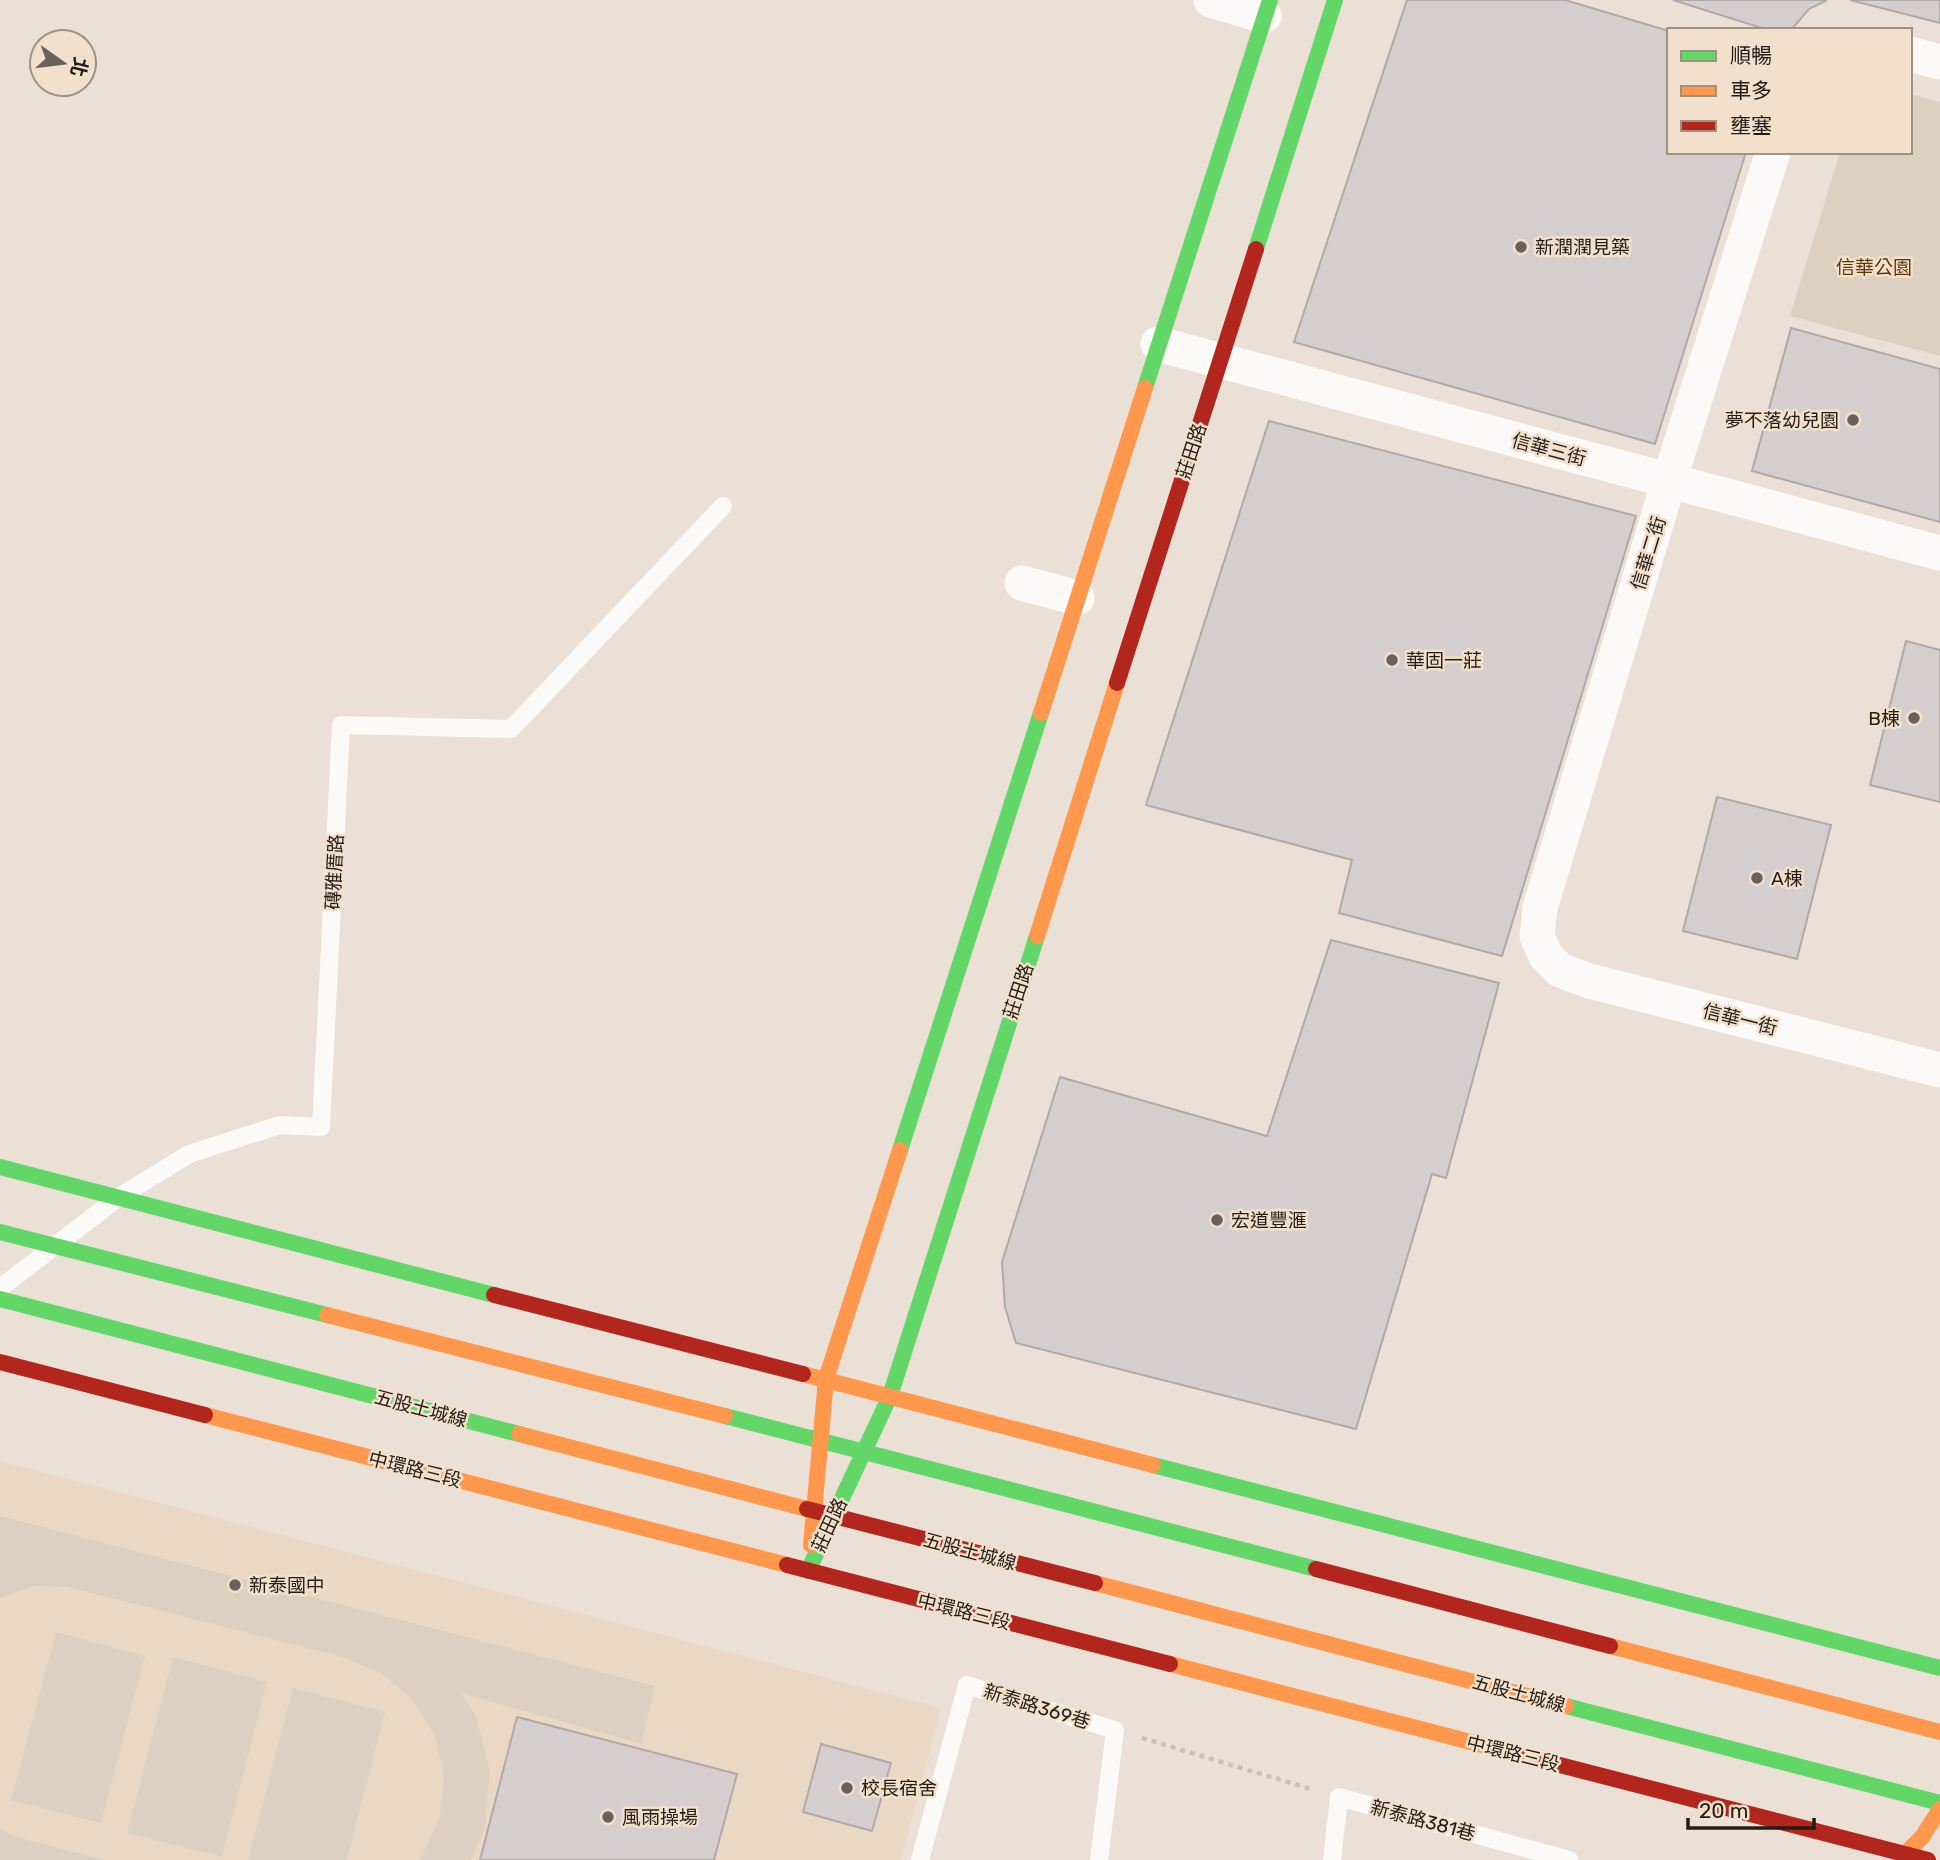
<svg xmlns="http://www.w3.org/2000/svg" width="1940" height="1860" font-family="Rubik,'Noto Sans TC',sans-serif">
<rect width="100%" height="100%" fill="#eae0d5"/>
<path fill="#ead8c5" d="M0 1461 941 1708 901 1860H0Z"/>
<path fill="#ddd0c1" d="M1910 94 1940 102V356L1790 316 1840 152H1910Z
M0 1516 655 1686 641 1744 461 1693 476 1716 490 1771 485 1827 471 1860H418L422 1856 440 1816 444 1774 434 1734 412 1699 381 1673 342 1657 68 1587 34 1586 0 1598Z
M56 1632 145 1656 101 1823 11 1800Z
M173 1657 267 1682 222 1857 127 1833Z
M293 1688 385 1712 347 1860H248Z
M0 1828 13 1836 104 1860H0Z"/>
<path fill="#d4cfce" stroke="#afaaa9" stroke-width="2" d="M1407 0H1565L1669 31V152H1746L1655 444 1294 342Z
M1673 0H1827L1809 9 1791 30H1768Z
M1850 0H1940V23Z
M1791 328 1940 369V522L1752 471Z
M1269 421 1636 516 1502 956 1339 913 1352 860 1146 805Z
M1906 641 1940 650V802L1870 785Z
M1717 797 1831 825 1797 959 1683 931Z
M1331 940 1499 983 1446 1178 1432 1174 1356 1429 1016 1343 1005 1307 1002 1262 1060 1077 1267 1136Z
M517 1717 737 1774 714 1860H480Z
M821 1744 891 1763 872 1831 803 1812Z"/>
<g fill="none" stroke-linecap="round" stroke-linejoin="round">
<path stroke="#c6c3bf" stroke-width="4.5" stroke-dasharray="5 5" stroke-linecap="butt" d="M1142 1738 1311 1789"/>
<path stroke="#fcfaf9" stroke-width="18" d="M0 1288 119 1197 189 1154 280 1125 321 1127 341 725 511 729 723 506
M920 1860 967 1685 1115 1730 1099 1860
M1332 1860 1339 1797 1569 1860"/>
<path stroke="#fcfaf9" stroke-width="35" d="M1211 0 1264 16
M1910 54 1940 62
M1773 152 1669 481 1540 908 1537 936 1546 956 1560 970 1586 980 1940 1070
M1158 344 1940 553
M1022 583 1077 598"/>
<path stroke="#63d668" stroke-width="16" d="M1256 249 1335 0
M1145 388 1270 0
M900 1150 1041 713
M0 1167 494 1295
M0 1232 327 1315
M0 1299 519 1434
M725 1416 1316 1569
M1153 1465 1940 1668
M808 1571 890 1396 1037 936
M1566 1706 1940 1803"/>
<path stroke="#ff974d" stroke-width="16" d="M1041 713 1145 388
M1037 936 1117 683
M327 1315 725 1416
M803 1374 1153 1465
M205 1415 787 1565
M519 1434 807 1509
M811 1545 826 1379 900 1150
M1095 1583 1566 1706
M1610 1646 1940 1732
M1170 1664 1494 1748
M1905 1854 1922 1837 1940 1809"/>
<path stroke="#b3261e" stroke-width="16" d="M1117 683 1256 249
M494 1295 803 1374
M0 1362 205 1415
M807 1509 1095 1583
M787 1565 1170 1664
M1316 1569 1610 1646
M1494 1748 1928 1860"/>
</g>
<g fill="#696159" stroke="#f3e0cc" stroke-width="2.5">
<circle cx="1521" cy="247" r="7"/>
<circle cx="1853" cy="420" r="7"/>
<circle cx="1392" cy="660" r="7"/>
<circle cx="1914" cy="718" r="7"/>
<circle cx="1757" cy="878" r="7"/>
<circle cx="1217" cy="1220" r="7"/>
<circle cx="235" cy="1585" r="7"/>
<circle cx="847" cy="1788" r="7"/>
<circle cx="608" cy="1817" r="7"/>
</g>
<g text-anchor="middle" stroke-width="5" stroke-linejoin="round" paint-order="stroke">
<g font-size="19" fill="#241d16" stroke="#f3e0cc" text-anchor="start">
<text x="1535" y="254">新潤潤見築</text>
<text x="1839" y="427" text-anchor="end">夢不落幼兒園</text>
<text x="1406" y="667">華固一莊</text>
<text x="1900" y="725" text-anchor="end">B棟</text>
<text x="1771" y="885">A棟</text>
<text x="1231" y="1227">宏道豐滙</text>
<text x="249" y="1592">新泰國中</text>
<text x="861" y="1795">校長宿舍</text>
<text x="622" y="1824">風雨操場</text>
</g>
<g font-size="19" fill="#593706" stroke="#f3e0cc">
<text x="1874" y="274">信華公園</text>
</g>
<g font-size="19" fill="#241d16" stroke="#f3e0cc">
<text transform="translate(1549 449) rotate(15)" y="7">信華三街</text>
<text transform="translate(1191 451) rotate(-72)" y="7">莊田路</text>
<text transform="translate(1648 553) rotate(-73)" y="7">信華二街</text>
<text transform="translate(334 872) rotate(-87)" y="7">磚雅厝路</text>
<text transform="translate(1018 991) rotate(-72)" y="7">莊田路</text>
<text transform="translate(1740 1019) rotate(14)" y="7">信華一街</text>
<text transform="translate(421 1408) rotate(15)" y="7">五股土城線</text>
<text transform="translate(415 1469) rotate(14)" y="7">中環路三段</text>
<text transform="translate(829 1525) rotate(-65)" y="7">莊田路</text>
<text transform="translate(970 1551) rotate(15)" y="7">五股土城線</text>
<text transform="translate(964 1611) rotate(14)" y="7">中環路三段</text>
<text transform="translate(1519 1693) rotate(15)" y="7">五股土城線</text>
<text transform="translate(1037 1706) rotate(17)" y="7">新泰路369巷</text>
<text transform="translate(1513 1753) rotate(14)" y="7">中環路三段</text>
<text transform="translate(1423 1820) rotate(15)" y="7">新泰路381巷</text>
</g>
</g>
<rect x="1667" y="28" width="245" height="126" fill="#f3e0cc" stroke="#a09283" stroke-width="2"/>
<rect x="1681" y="51" width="35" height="10" fill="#63d668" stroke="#a09283" stroke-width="2"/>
<text x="1730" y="63" font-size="21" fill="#241d16">順暢</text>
<rect x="1681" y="86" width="35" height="10" fill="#ff974d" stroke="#a09283" stroke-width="2"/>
<text x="1730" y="98" font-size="21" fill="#241d16">車多</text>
<rect x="1681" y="121" width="35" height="10" fill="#b3261e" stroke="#a09283" stroke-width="2"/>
<text x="1730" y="133" font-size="21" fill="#241d16">壅塞</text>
<g transform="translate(63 63) rotate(104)"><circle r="33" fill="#f3e0cc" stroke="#a09283" stroke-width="2"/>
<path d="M0-5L12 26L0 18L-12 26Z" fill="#696159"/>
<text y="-10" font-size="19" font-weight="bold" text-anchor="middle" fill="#241d16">北</text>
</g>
<path d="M1688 1818v10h126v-10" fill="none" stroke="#241d16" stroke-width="3.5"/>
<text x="1699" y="1818" font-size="21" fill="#241d16" stroke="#f3e0cc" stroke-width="5" paint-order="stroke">20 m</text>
</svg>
